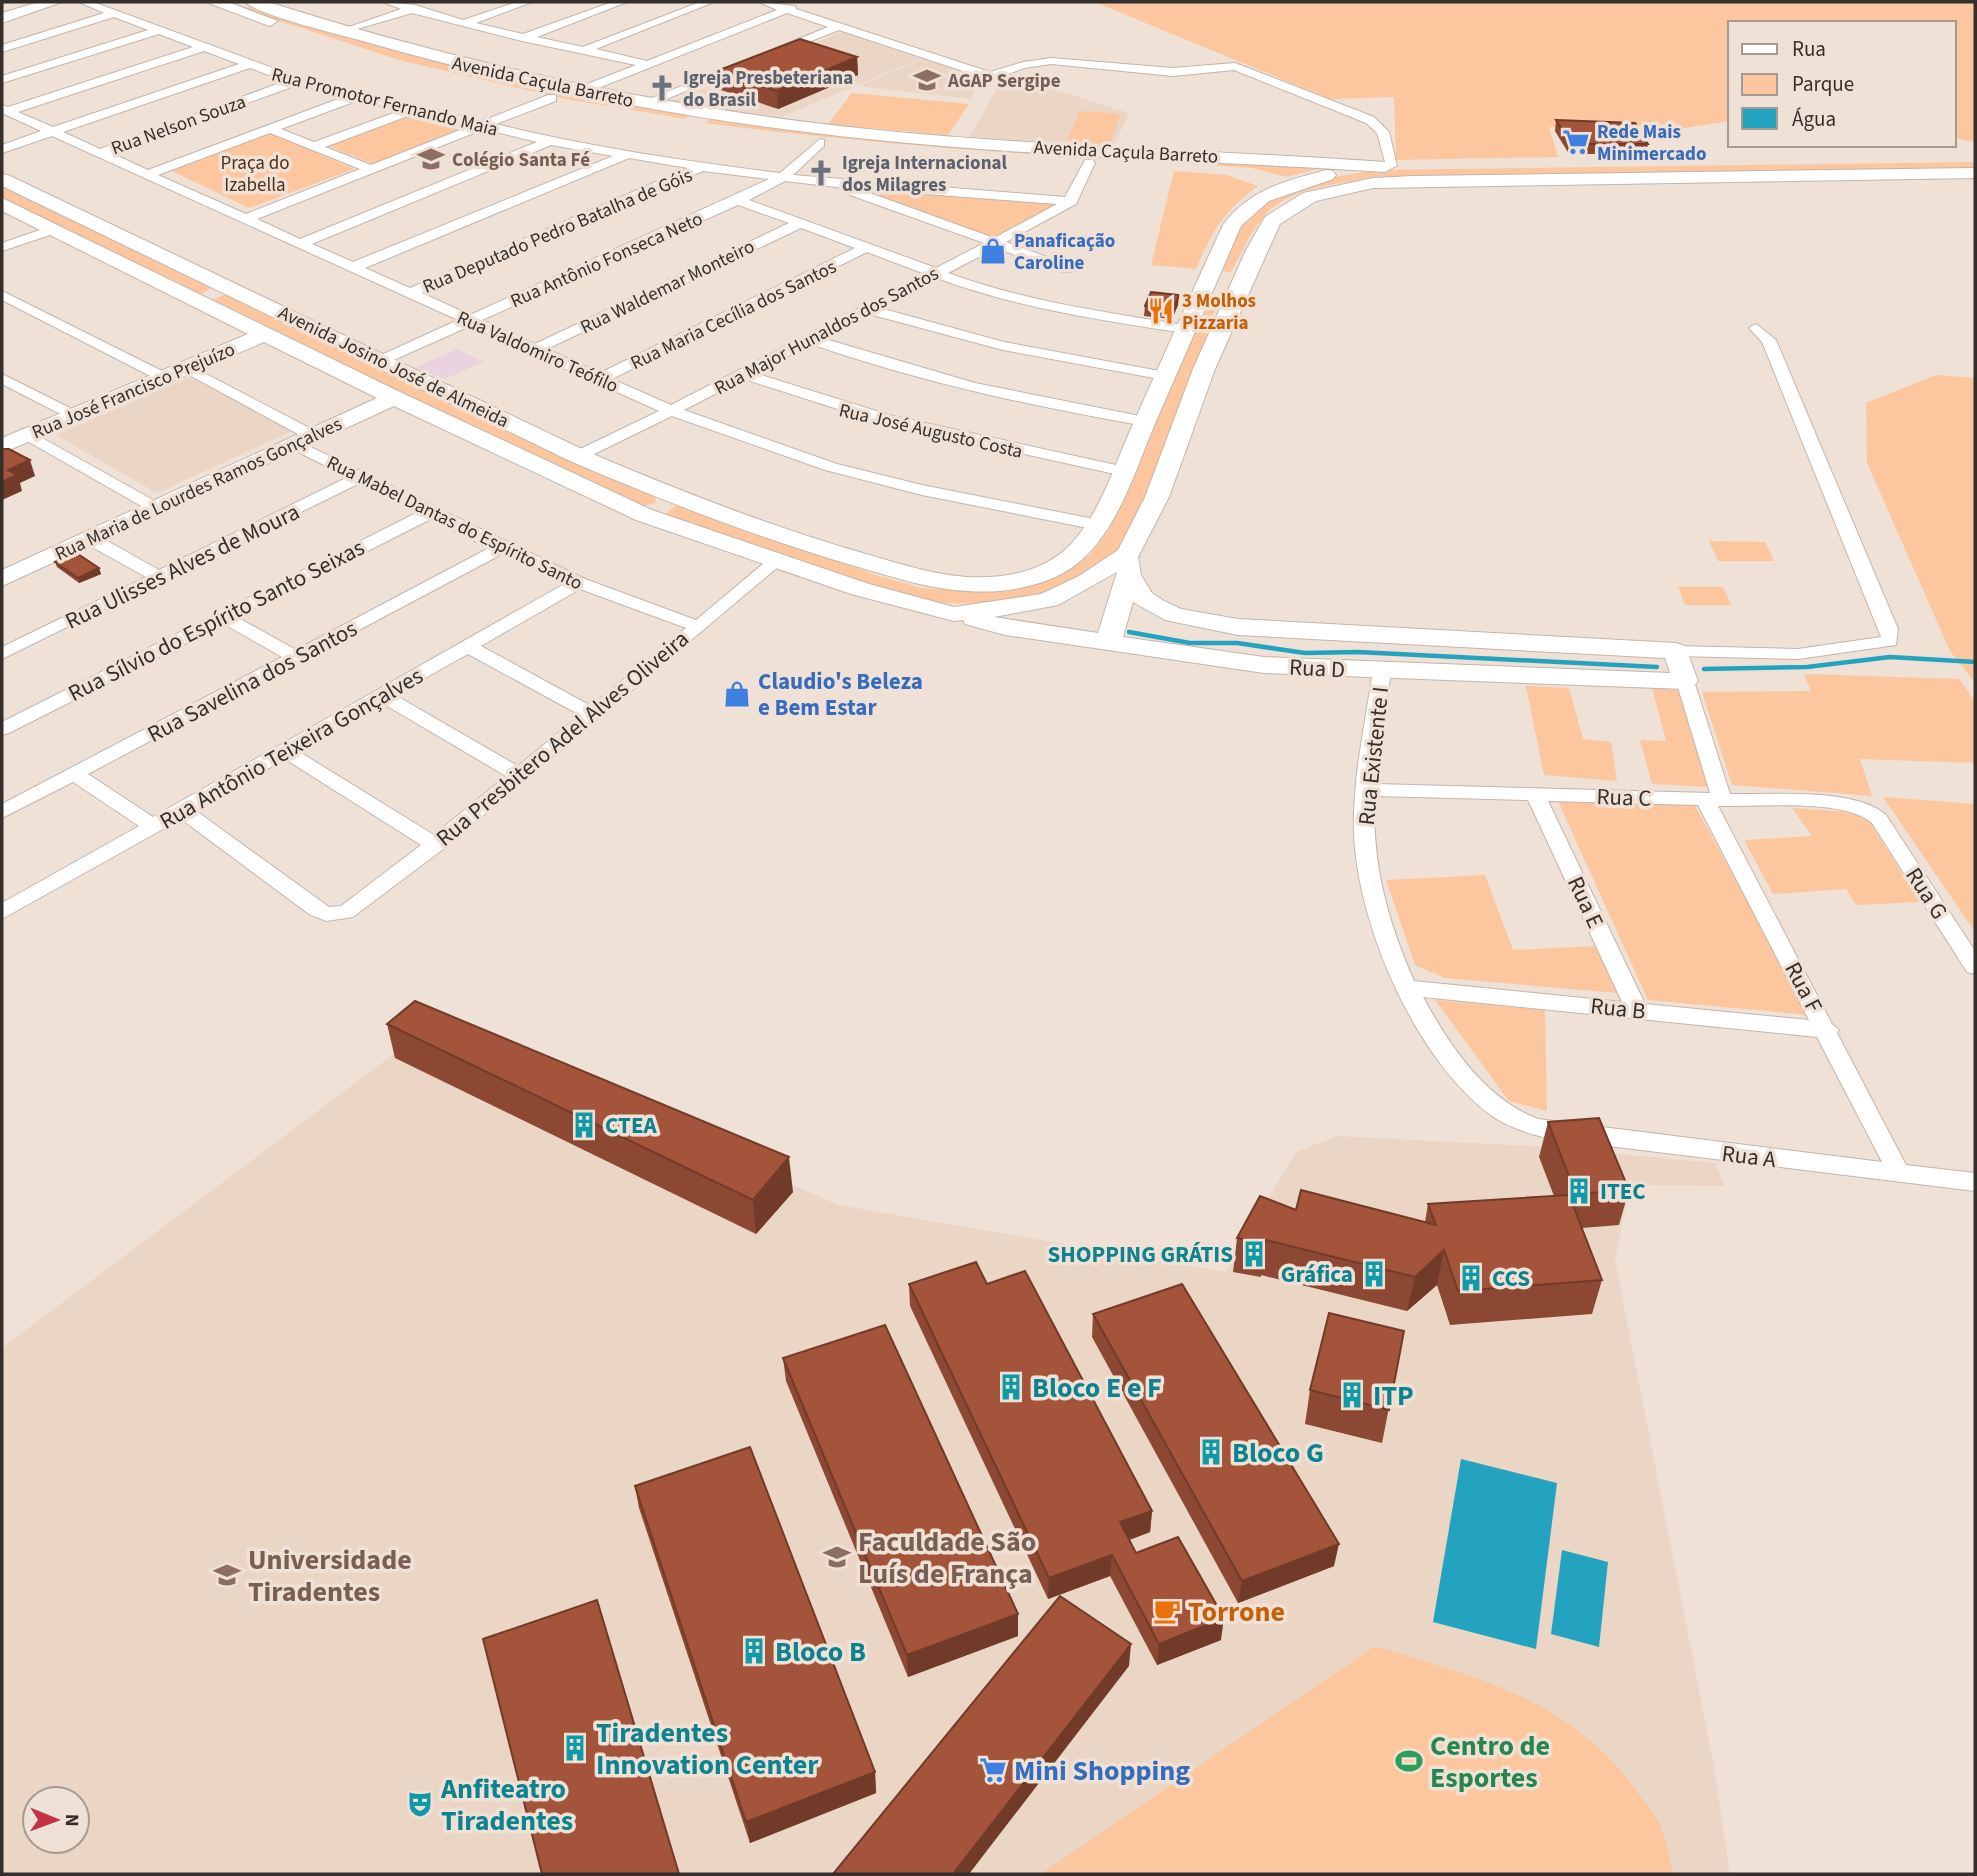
<svg xmlns="http://www.w3.org/2000/svg" width="1977" height="1876" font-family="'Source Sans 3',sans-serif">
<rect width="100%" height="100%" fill="#f0e1d6"/>
<path fill="#ead3de" d="M457 349 484 362 445 379 415 368Z"/>
<path fill="#ebd5c5" fill-rule="evenodd" d="M842 32 920 59 781 117 670 102Z
M923 59 981 78 971 99 859 86Z
M1005 74 1129 113 1113 147 969 138Z
M189 377 292 431 157 493 56 435Z
M426 1030 839 1205 1226 1272 1296 1152 1337 1136 1533 1146 1715 1163 1725 1186 1630 1185 1615 1260 1714 1767 1730 1874H2V1348ZM35 1799H77V1841H35Z"/>
<path fill="#fcc69e" d="M1105 2H1975V142L1954 138V23H1730V121L1666 131 1663 126 1549 127 1558 157 1396 160 1394 97 1330 99 1097 3Z
M255 5 317 29 419 56 689 113 686 119 566 99 399 60 243 9Z
M852 93 969 104 948 135 828 124Z
M1080 111 1121 114 1109 144 1067 141Z
M715 115 809 129 1326 167 1286 177 1252 168C1070 157 888 147 706 123Z
M406 117 460 130 373 164 328 146Z
M272 133 354 169 249 208 170 170Z
M1975 162V169L1372 177C1339 184 1295 187 1269 211 1252 228 1242 252 1231 272L1221 271 1236 239 1234 227 1250 208 1316 180 1378 170Z
M1174 171 1226 175 1258 186C1223 212 1213 229 1196 269L1151 265Z
M2 185 213 287 203 293 192 295 2 201Z
M849 186 1063 203 994 239Z
M226 294 656 498 655 503 636 507 210 301Z
M1214 294 1222 295 1205 332 1208 336 1129 537C1076 604 991 609 912 600L662 516 677 505 879 576 922 588 958 591 992 590 1066 572 1089 556 1108 531 1190 337 1196 332Z
M1936 375 1975 378V683L1950 651 1867 463 1866 403Z
M1709 541 1765 542 1774 561H1718Z
M1678 587H1723L1731 605H1685Z
M1804 674 1959 679 1975 701V763L1860 759 1872 796 1732 785 1702 692 1811 691Z
M1526 686 1569 688 1583 739 1611 742 1617 781 1544 775Z
M1652 688 1680 690 1708 787 1652 784 1640 740 1666 741Z
M1883 797 1975 804V932Z
M1557 799 1694 804 1809 1015 1648 1000Z
M1792 808 1864 813 1920 902 1856 905 1846 889 1773 894 1744 840 1812 836Z
M1485 875 1513 950 1596 946 1617 993 1445 978 1415 965 1386 880Z
M1435 1000 1545 1010 1547 1111 1509 1101Z
M1375 1646C1476 1677 1573 1700 1637 1792 1645 1803 1656 1815 1661 1827 1667 1842 1669 1859 1673 1874H1041Z"/>
<path fill="#24a3c1" d="M1461 1459 1557 1483 1536 1649 1433 1622Z
M1562 1550 1608 1562 1599 1647 1551 1634Z"/>
<g fill="none" stroke-linecap="round" stroke-linejoin="round">
<path stroke="#24a3c1" stroke-width="4.5" d="M1129 632 1190 643H1237L1305 653 1358 652 1657 667
M1704 669 1807 667 1890 657 1975 662"/>
<g stroke="#c3b5aa" stroke-width="2">
<path id="street" d="M79 2H93L300 78 482 121 548 95H556V101L496 124C589 147 685 161 780 173L820 139 824 140V146L793 175 1065 197 1085 160H1093L1095 163 1076 204 1006 242 1072 266V272H1062L996 248 948 273C1024 301 1104 312 1184 325L1191 329 1184 333C1100 320 1017 308 937 278L880 308 1004 342 1165 372 1172 376 1165 380 1003 350 869 314 822 338 975 383 1150 418 1153 421 1145 426C1031 406 920 382 811 344L755 373 889 415 1130 468V474L1124 476 878 422 744 379 684 410 837 464 922 485 1104 521 1106 525 1098 530 922 495 825 470 672 416 584 459H572V453L659 411 470 326 387 363H377V357L458 320 52 136 2 153V145L41 131 2 113V105L8 107 193 47 159 34 2 83V76L148 30 114 17 2 52V45L104 13ZM204 51 239 64 53 127 18 112ZM250 68 285 81 100 149 63 132ZM297 85 346 96 148 170 111 153ZM359 100 402 110 314 142 281 129ZM416 113 470 126 371 165 325 147ZM484 129 537 142 300 239 257 219ZM270 133 360 169 246 214 158 175ZM551 145 613 156 353 262 312 244ZM629 158 688 168 410 288 365 268ZM703 171 769 179 470 315 422 293ZM785 181 853 189 849 192 850 195 984 243 936 268 749 200ZM859 189 1057 204 994 238ZM738 205 789 223 535 344 482 320ZM801 228 855 248 600 373 547 349ZM867 252 925 274 671 405 612 379Z
M383 2 415 5 463 20 517 2H532L476 23 523 34 612 2H627L537 37 583 47 700 2H714L596 49 647 61 777 10 759 2 795 6 796 9 990 72 1023 62 1051 58 1173 68 1235 63 1374 117 1389 132 1397 166 1387 169 1377 133 1366 123 1234 70 1173 76 1051 64 1025 68 990 80 839 30 780 53 774 50 776 48 828 27 787 13 581 95 577 94V88L636 65 522 41 412 13 340 34V30L401 9Z
M739 63 749 65 652 105 642 102Z
M54 225 59 226V232L2 251V243Z
M2 291 168 374 170 377 168 380H158L2 300Z
M1756 324 1776 340 1898 629 1896 645 1798 659 1676 656 1667 651 1676 646 1798 649 1881 637 1762 342 1749 328Z
M185 363 319 433 321 436 313 441 307 439 180 370 178 367Z
M2 374 78 412 81 415 73 420 68 418 2 384Z
M28 430 162 505 164 508 156 513 150 511 22 438 20 435Z
M294 439 585 579 696 620 771 557 777 556 785 561 442 850 353 917 326 921 309 914 181 819 2 919V903L139 826 73 782 2 818V804L282 657 224 624 9 733 2 735V722L418 512 360 483 2 659V647L146 577 83 542V534H95L159 570 348 477 288 447 286 444ZM431 519 489 548 296 650 237 617ZM502 554 566 583 153 817 88 774ZM580 589 686 628 591 706 481 646ZM468 654 580 715 518 766 395 695ZM382 703 506 776 434 835 298 751ZM285 759 421 845 341 906 329 907 195 810Z
M1382 666 1391 671 1376 784 1710 793 1676 681 1685 676 1694 681 1730 794C1771 795 1855 787 1886 815L1975 951V974L1967 972 1872 823C1844 798 1756 807 1718 806L1832 1024 1839 1030 1837 1033 1906 1165 1975 1173V1191L1551 1139C1531 1134 1509 1128 1492 1116 1416 1061 1358 926 1354 835 1352 780 1365 725 1373 671ZM1375 796 1528 800 1622 1002 1414 981C1388 921 1371 863 1375 796ZM1548 801 1698 805 1809 1020 1645 1004ZM1423 997 1817 1037 1882 1162 1538 1119C1485 1099 1449 1045 1423 997Z"/>
</g>
<g stroke="#c3b5aa" stroke-width="2">
<path id="secondary" d="M39 2H62L2 23V13Z
M206 2H228L278 21 270 26 264 24Z
M245 2H268C464 64 664 108 868 129 1040 147 1213 150 1385 162L1394 167 1385 172C1213 161 1040 157 868 139 698 122 530 89 366 42 342 35 260 16 245 2Z
M1975 168V178L1373 188 1316 201 1280 224 1215 369 1169 497 1138 557 1141 575 1152 593 1164 601 1181 609 1238 619 1676 643 1685 646 1698 681 1694 686 1685 689 1264 673 1005 635 965 624 963 620 954 621 851 594 636 520 394 406 2 586V570L377 398 264 342 2 453V438L248 334 2 211V198L402 393 652 510 869 584 954 607 1041 594 1079 576 1118 550 1145 497 1193 369 1246 250 1265 217 1303 193 1373 178 1413 176ZM1117 572 1098 633 994 617 1058 605ZM1133 602 1165 620 1238 635 1665 658 1670 673 1264 657 1123 637Z
M1327 170 1333 171 1336 175 1333 179 1269 201 1241 226C1212 293 1183 359 1154 426 1136 469 1120 522 1086 556 1056 586 1006 594 967 591 926 589 887 575 848 564 753 536 661 500 570 461L2 186V174L8 175 586 451C672 488 759 522 849 549 888 560 927 574 967 577 1004 579 1044 572 1070 545 1099 515 1113 470 1129 433 1160 364 1191 294 1223 225 1248 190 1287 180 1327 170Z"/>
</g>
<use href="#street" fill="#fff" fill-rule="evenodd"/>
<use href="#secondary" fill="#fff" fill-rule="evenodd"/>
</g>
<path fill="#8c4832" d="M857 57 858 75 778 109 718 89 717 71Z
M1556 120 1648 144 1646 154H1569L1555 131Z
M1178 305 1172 319 1144 316 1145 306Z
M55 562 99 568 101 574 79 583 57 567Z
M387 1024 793 1192 756 1234 395 1058Z
M1548 1122 1629 1190 1619 1225 1582 1228 1602 1280 1592 1314 1450 1325 1437 1285 1407 1311 1261 1275V1277L1233 1272 1237 1238 1296 1210 1425 1222 1428 1204 1554 1196 1539 1157Z
M909 1284H987L1152 1511 1150 1532 1129 1540 1136 1553 1221 1640 1157 1665 1110 1576 1048 1599 910 1306Z
M1093 1314 1334 1566 1238 1603 1092 1337Z
M1404 1331 1382 1443 1305 1424 1310 1390Z
M783 1358 1018 1636 908 1677 786 1381Z
M635 1486 875 1772 876 1793 750 1843 639 1508Z"/>
<path fill="#723b29" d="M857 57 858 75 778 109 777 91Z
M1179 295 1178 305 1172 319 1173 309Z
M30 460 35 476 20 483 22 491 2 500V482L8 470Z
M99 568 101 574 79 583 78 578Z
M789 1157 793 1192 756 1234 753 1200Z
M1444 1250 1437 1285 1407 1311 1415 1277Z
M1152 1511 1150 1532 1118 1544 1120 1522Z
M1339 1544 1334 1566 1238 1603 1242 1581Z
M1112 1555 1110 1576 1048 1599 1049 1578Z
M1018 1614V1636L908 1677 907 1655Z
M1224 1618 1221 1640 1157 1665 1159 1644Z
M1131 1644 1129 1666 969 1874H953Z
M875 1772 876 1793 750 1843 746 1822Z"/>
<path fill="#a3543a" stroke="#723b29" stroke-width="2" d="M800 39 857 57 777 91 717 71Z
M1556 120 1635 123 1648 144H1571Z
M1151 292 1179 295 1173 309 1145 306Z
M2 449H9L30 460 8 470 17 475 2 482Z
M75 552 99 568 78 578 55 562Z
M415 1001 789 1157 753 1200 387 1024Z
M1599 1118 1629 1190 1576 1194 1548 1122Z
M1301 1190 1436 1225 1428 1204 1569 1195 1602 1280 1458 1291 1444 1250 1415 1277 1266 1240 1265 1243 1237 1238 1260 1196 1296 1210Z
M976 1262 987 1284 1025 1271 1152 1511 1120 1522 1136 1553 1178 1537 1224 1618 1159 1644 1112 1555 1049 1578 909 1284Z
M1182 1284 1339 1544 1242 1581 1093 1314Z
M1329 1313 1404 1331 1389 1410 1310 1390Z
M885 1325 1018 1614 907 1655 783 1358Z
M750 1447 875 1772 746 1822 635 1486Z
M1060 1596 1131 1644 953 1874H833Z
M597 1600 679 1874H542L483 1639Z"/>
<defs>
<g id="school-bare" transform="scale(2.1)"><path d="M0-5L7-2L0 1L-7-2ZM-4 1L0 2.5L4 1V4Q0 6-4 4Z" fill="#8d6e63" stroke="#f0e1d6" stroke-width="2.5" paint-order="stroke"/></g>
<g id="church-bare" transform="scale(2.1)"><path d="M-1.2-6h2.4v3.5h3.3v2.4h-3.3V6h-2.4V-.1h-3.3v-2.4h3.3Z" fill="#6b7280" stroke="#f0e1d6" stroke-width="2.5" paint-order="stroke"/></g>
<g id="supermarket-bare" transform="scale(2.1)"><path d="M-6-5.5h2.5l.6 2H6L4.5 2H-2.5L-4.4-4H-6ZM-1.5 3.2a1.3 1.3 0 1 0 .1 0ZM3 3.2a1.3 1.3 0 1 0 .1 0Z" fill="#3f7fe0" stroke="#f0e1d6" stroke-width="2.5" paint-order="stroke"/></g>
<g id="shop-bare" transform="scale(2.1)"><path d="M-5-2.5h2.3a2.7 3.5 0 0 1 5.4 0H5L5.5 6h-11ZM-1.5-2.5h3a1.5 2.3 0 0 0-3 0Z" fill="#3f7fe0" stroke="#f0e1d6" stroke-width="2.5" paint-order="stroke"/></g>
<g id="restaurant-bare" transform="scale(2.1)"><path d="M-5-6h1v4h1v-4h1v4h1v-4h1v5L-1.5 .5V6h-2V.5L-5-1ZM5-6V6H3V1.5H1.5Q1.5-4 5-6Z" fill="#e8710a" stroke="#f0e1d6" stroke-width="2.5" paint-order="stroke"/></g>
<g id="building-bare" transform="scale(2.1)"><path d="M-4-6H4V6H1V3H-1V6H-4ZM-2.5-4.3h1.7v1.8h-1.7ZM.8-4.3h1.7v1.8H.8ZM-2.5-1h1.7V.8h-1.7ZM.8-1h1.7V.8H.8Z" fill="#0f9aa8" stroke="#f0e1d6" stroke-width="2.5" paint-order="stroke"/></g>
<g id="university-bare" transform="scale(2.1)"><path d="M0-5L7-2L0 1L-7-2ZM-4 1L0 2.5L4 1V4Q0 6-4 4Z" fill="#8d6e63" stroke="#f0e1d6" stroke-width="2.5" paint-order="stroke"/></g>
<g id="cafe-bare" transform="scale(2.1)"><path d="M-5.5-4.5H6V0H3Q3 3.5 0 3.5H-2.5Q-5.5 3.5-5.5 0ZM3-3.2v2h1.7v-2ZM-6 4.5H4V6H-6Z" fill="#e8710a" stroke="#f0e1d6" stroke-width="2.5" paint-order="stroke"/></g>
<g id="stadium-bare" transform="scale(2.1)"><path d="M0-5a6.5 5 0 1 0 0 10a6.5 5 0 1 0 0-10ZM-3.5-1.8h7v3.6h-7Z" fill="#2e9e5b" stroke="#f0e1d6" stroke-width="2.5" paint-order="stroke"/></g>
<g id="theatre-bare" transform="scale(2.1)"><path d="M-5-5.5Q0-4 5-5.5V0Q5 5 0 6Q-5 5-5 0ZM-3.3-2.5H-1v1.5H-3.3ZM1-2.5H3.3v1.5H1ZM-2.8 1Q0 5.5 2.8 1Z" fill="#0f9aa8" stroke="#f0e1d6" stroke-width="2.5" paint-order="stroke"/></g>
</defs>
<g fill-rule="evenodd">
<use href="#school-bare" x="927" y="80"/>
<use href="#church-bare" x="662" y="88"/>
<use href="#supermarket-bare" x="1576" y="142"/>
<use href="#school-bare" x="431" y="159"/>
<use href="#church-bare" x="821" y="173"/>
<use href="#shop-bare" x="993" y="251"/>
<use href="#restaurant-bare" x="1161" y="311"/>
<use href="#shop-bare" x="737" y="694"/>
<use href="#building-bare" x="584" y="1125"/>
<use href="#building-bare" x="1579" y="1191"/>
<use href="#building-bare" x="1254" y="1254"/>
<use href="#building-bare" x="1374" y="1274"/>
<use href="#building-bare" x="1471" y="1278"/>
<use href="#building-bare" x="1011" y="1387"/>
<use href="#building-bare" x="1352" y="1395"/>
<use href="#building-bare" x="1211" y="1452"/>
<use href="#university-bare" x="837" y="1557"/>
<use href="#university-bare" x="227" y="1575"/>
<use href="#cafe-bare" x="1167" y="1611"/>
<use href="#building-bare" x="754" y="1651"/>
<use href="#building-bare" x="575" y="1748"/>
<use href="#stadium-bare" x="1409" y="1761"/>
<use href="#supermarket-bare" x="993" y="1770"/>
<use href="#theatre-bare" x="420" y="1804"/>
</g>
<g text-anchor="middle" stroke-width="7" stroke-linejoin="round" paint-order="stroke">
<g font-size="19" font-weight="bold" fill="#5b616d" stroke="#f0e1d6" text-anchor="start">
<text x="683" y="84">Igreja Presbeteriana<tspan x="683" dy="22">do Brasil</tspan></text>
<text x="842" y="169">Igreja Internacional<tspan x="842" dy="22">dos Milagres</tspan></text>
</g>
<g font-size="19" font-weight="bold" fill="#785e54" stroke="#f0e1d6" text-anchor="start">
<text x="948" y="87">AGAP Sergipe</text>
<text x="452" y="166">Colégio Santa Fé</text>
</g>
<g font-size="19" fill="#352f2b" stroke="#f0e1d6">
<text transform="translate(543 81) rotate(12)" y="7">Avenida Caçula Barreto</text>
<text transform="translate(385 101) rotate(14)" y="7">Rua Promotor Fernando Maia</text>
<text transform="translate(178 124) rotate(-20)" y="7">Rua Nelson Souza</text>
<text transform="translate(1126 151) rotate(3)" y="7">Avenida Caçula Barreto</text>
<text transform="translate(557 230) rotate(-23)" y="7">Rua Deputado Pedro Batalha de Góis</text>
<text transform="translate(606 259) rotate(-24)" y="7">Rua Antônio Fonseca Neto</text>
<text transform="translate(667 286) rotate(-26)" y="7">Rua Waldemar Monteiro</text>
<text transform="translate(733 314) rotate(-26)" y="7">Rua Maria Cecília dos Santos</text>
<text transform="translate(826 330) rotate(-28)" y="7">Rua Major Hunaldos dos Santos</text>
<text transform="translate(538 351) rotate(24)" y="7">Rua Valdomiro Teófilo</text>
<text transform="translate(394 366) rotate(26)" y="7">Avenida Josino José de Almeida</text>
<text transform="translate(133 390) rotate(-23)" y="7">Rua José Francisco Prejuízo</text>
<text transform="translate(931 430) rotate(13)" y="7">Rua José Augusto Costa</text>
<text transform="translate(198 488) rotate(-25)" y="7">Rua Maria de Lourdes Ramos Gonçalves</text>
<text transform="translate(455 522) rotate(26)" y="7">Rua Mabel Dantas do Espírito Santo</text>
</g>
<g font-size="19" font-weight="bold" fill="#366cbe" stroke="#f0e1d6" text-anchor="start">
<text x="1597" y="138">Rede Mais<tspan x="1597" dy="22">Minimercado</tspan></text>
<text x="1014" y="247">Panaficação<tspan x="1014" dy="22">Caroline</tspan></text>
</g>
<g font-size="19" fill="#4e3119" stroke="#f0e1d6">
<text x="255" y="169">Praça do<tspan x="255" dy="22">Izabella</tspan></text>
</g>
<g font-size="19" font-weight="bold" fill="#c56008" stroke="#f0e1d6" text-anchor="start">
<text x="1182" y="307">3 Molhos<tspan x="1182" dy="22">Pizzaria</tspan></text>
</g>
<g font-size="23" fill="#352f2b" stroke="#f0e1d6">
<text transform="translate(182 566) rotate(-26)" y="8">Rua Ulisses Alves de Moura</text>
<text transform="translate(216 620) rotate(-27)" y="8">Rua Sílvio do Espírito Santo Seixas</text>
<text transform="translate(1317 668) rotate(3)" y="8">Rua D</text>
<text transform="translate(252 681) rotate(-28)" y="8">Rua Savelina dos Santos</text>
<text transform="translate(562 738) rotate(-40)" y="8">Rua Presbitero Adel Alves Oliveira</text>
<text transform="translate(291 748) rotate(-30)" y="8">Rua Antônio Teixeira Gonçalves</text>
<text transform="translate(1373 756) rotate(-84)" y="8">Rua Existente I</text>
<text transform="translate(1624 797) rotate(2)" y="8">Rua C</text>
<text transform="translate(1927 893) rotate(57)" y="8">Rua G</text>
<text transform="translate(1586 902) rotate(65)" y="8">Rua E</text>
<text transform="translate(1804 987) rotate(62)" y="8">Rua F</text>
<text transform="translate(1618 1008) rotate(6)" y="8">Rua B</text>
<text transform="translate(1749 1156) rotate(7)" y="8">Rua A</text>
</g>
<g font-size="23" font-weight="bold" fill="#366cbe" stroke="#f0e1d6" text-anchor="start">
<text x="758" y="689">Claudio's Beleza<tspan x="758" dy="26">e Bem Estar</tspan></text>
</g>
<g font-size="23" font-weight="bold" fill="#0d838f" stroke="#f0e1d6" text-anchor="start">
<text x="605" y="1133">CTEA</text>
<text x="1600" y="1199">ITEC</text>
<text x="1233" y="1262" text-anchor="end">SHOPPING GRÁTIS</text>
<text x="1353" y="1282" text-anchor="end">Gráfica</text>
<text x="1492" y="1286">CCS</text>
</g>
<g font-size="28" font-weight="bold" fill="#0d838f" stroke="#f0e1d6" text-anchor="start">
<text x="1032" y="1397">Bloco E e F</text>
<text x="1373" y="1405">ITP</text>
<text x="1232" y="1462">Bloco G</text>
<text x="775" y="1661">Bloco B</text>
<text x="596" y="1742">Tiradentes<tspan x="596" dy="32">Innovation Center</tspan></text>
<text x="441" y="1798">Anfiteatro<tspan x="441" dy="32">Tiradentes</tspan></text>
</g>
<g font-size="28" font-weight="bold" fill="#785e54" stroke="#f0e1d6" text-anchor="start">
<text x="858" y="1551">Faculdade São<tspan x="858" dy="32">Luís de França</tspan></text>
<text x="248" y="1569">Universidade<tspan x="248" dy="32">Tiradentes</tspan></text>
</g>
<g font-size="28" font-weight="bold" fill="#c56008" stroke="#f0e1d6" text-anchor="start">
<text x="1188" y="1621">Torrone</text>
</g>
<g font-size="28" font-weight="bold" fill="#27864d" stroke="#f0e1d6" text-anchor="start">
<text x="1430" y="1755">Centro de<tspan x="1430" dy="32">Esportes</tspan></text>
</g>
<g font-size="28" font-weight="bold" fill="#366cbe" stroke="#f0e1d6" text-anchor="start">
<text x="1014" y="1780">Mini Shopping</text>
</g>
</g>
<rect width="1977" height="1876" fill="none" stroke="#352f2b" stroke-width="7"/>
<rect x="1728" y="21" width="228" height="126" fill="#f0e1d6" stroke="#a59a92" stroke-width="2"/>
<rect x="1742" y="44" width="35" height="10" fill="#ffffff" stroke="#a59a92" stroke-width="2"/>
<text x="1792" y="56" font-size="21" fill="#352f2b">Rua</text>
<rect x="1742" y="74" width="35" height="21" fill="#fcc69e" stroke="#a59a92" stroke-width="2"/>
<text x="1792" y="91" font-size="21" fill="#352f2b">Parque</text>
<rect x="1742" y="108" width="35" height="21" fill="#24a3c1" stroke="#a59a92" stroke-width="2"/>
<text x="1792" y="126" font-size="21" fill="#352f2b">Água</text>
<g transform="translate(56 1820) rotate(91)"><circle r="33" fill="#f0e1d6" stroke="#a59a92" stroke-width="2"/>
<path d="M0-5L12 26L0 18L-12 26Z" fill="#c43344"/>
<text y="-10" font-size="19" font-weight="bold" text-anchor="middle" fill="#352f2b">N</text>
</g>
</svg>
